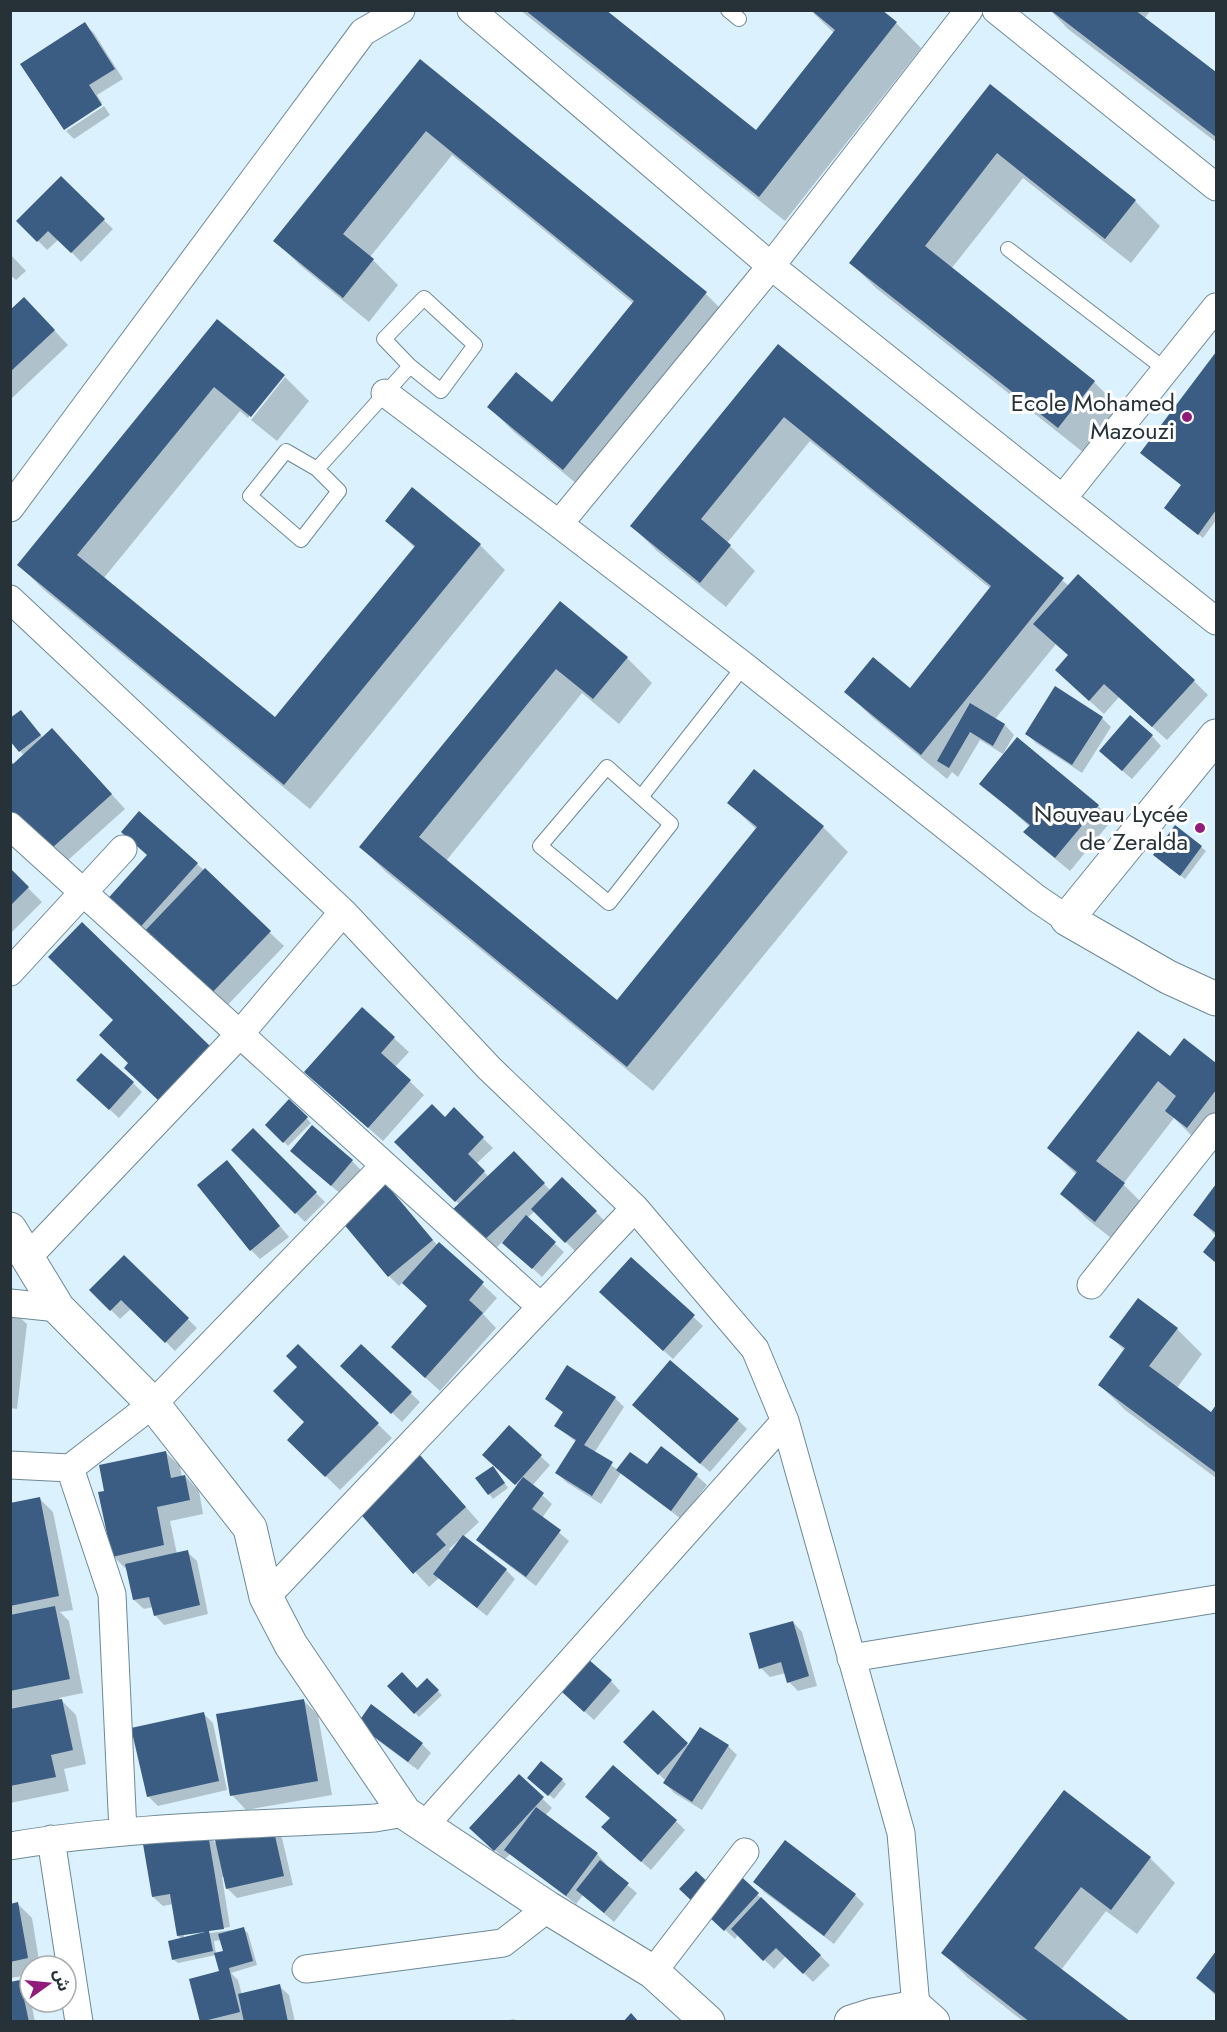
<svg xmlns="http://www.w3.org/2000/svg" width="1227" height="2032" font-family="Jost,'Noto Sans Arabic',sans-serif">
<rect width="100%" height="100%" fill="#dbf2fe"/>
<path fill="#0003" fill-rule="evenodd" d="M520 10H603L756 132 834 33 810 10H880L896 23 921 48 785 221Z
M1050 10H1151L1144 19 1216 74V142L1068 29Z
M84 24 94 33 123 79 97 95 102 103 65 128Z
M421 61 706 294 731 319 589 494 514 432 489 407 553 404 634 304 452 155 370 257 398 285 369 322 301 266 275 241Z
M990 86 1135 201 1160 226 1131 263 1023 178 951 269 1094 382 1119 407 1084 453 876 288 851 263Z
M104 106 110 115 74 139 66 131Z
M61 178 113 229 81 262 59 239 47 250 19 221Z
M10 254 26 271 16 280 10 275Z
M10 312 38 313 68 345 10 400Z
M217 321 282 376 248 418 240 411 103 579 275 719 415 548 387 521 480 545 505 570 310 809 44 590 19 565Z
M778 346 1069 586 1194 681 1208 695 1167 740 1119 697 1104 714 1071 684 1070 656 1056 644 995 719 1005 725 1014 735 1003 754 980 740 958 777 952 772 947 779 872 717 846 692 910 690 991 589 810 441 727 543 755 571 726 607 657 551 632 526Z
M1216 355V520L1203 538 1170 513 1183 485 1142 453Z
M285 377 309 401 277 441 251 420Z
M560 603 627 658 652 683 619 724 582 693 446 861 617 1002 757 830 729 803 823 827 848 852 653 1091 386 872 361 847Z
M25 716 43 738 66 744 125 809 57 870 14 765 24 755 20 751Z
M1102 718 1111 727 1082 773 1036 743 1027 734Z
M1152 736 1161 746 1132 779 1111 761Z
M981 783 1098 806 1112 820 1070 871 1040 846 1026 832 1030 827Z
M1201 847 1206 851 1185 879 1159 859Z
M197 864 284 946 222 1011 115 913Z
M10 870 42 902 10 934Z
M362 1009 409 1052 395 1067 424 1095 383 1141 321 1086Z
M1185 1040 1216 1065V1148L1192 1136 1174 1118 1123 1184 1149 1210 1121 1246 1087 1219 1062 1194 1077 1175 1049 1148 1170 1058Z
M133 1083 142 1092 119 1118 88 1090Z
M289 1101 311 1123 288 1146 267 1125Z
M454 1110 493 1148 476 1164 489 1177 514 1153 551 1191 562 1179 605 1221 575 1251 535 1211 527 1218 564 1252 542 1277 503 1241 491 1253 460 1205 397 1142 445 1119Z
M253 1130 325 1202 305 1222 233 1150Z
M301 1161H352L361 1170 341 1194Z
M227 1162 289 1237 260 1259 251 1250Z
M1216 1186V1236L1195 1214Z
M396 1196 438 1246 440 1244 497 1298 483 1314 496 1328 440 1391 407 1361 428 1307 403 1282 399 1286 389 1276 344 1222Z
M124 1257 197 1328 175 1351 132 1308 120 1319 91 1290Z
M631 1259 703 1326 673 1359 610 1302Z
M10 1309 27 1324 17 1409 10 1408Z
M1177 1329 1202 1354 1177 1388 1211 1414 1216 1407V1478L1125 1410 1100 1385 1125 1351 1111 1337Z
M298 1346 392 1438 340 1490 289 1440 306 1422Z
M361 1346 420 1402 402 1422 352 1375Z
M615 1398 624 1407 594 1453 618 1470 648 1467 661 1448 697 1476 707 1485 681 1519 621 1473 601 1504 566 1482 557 1473 576 1442 556 1426 564 1413 547 1399Z
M643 1414 738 1420 747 1429 710 1472Z
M509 1427 550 1465 532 1486 552 1504 542 1518 569 1541 536 1586 487 1549 478 1540 518 1486 493 1464Z
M165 1452 180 1466 182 1477 185 1476 199 1491 203 1514 170 1521 177 1554 187 1552 197 1561 208 1614 164 1625 155 1615 153 1607 144 1609 134 1600 127 1570 113 1556 106 1492Z
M433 1470 479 1522 463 1537 506 1570 515 1579 487 1616 439 1578 429 1587 359 1510ZM458 1541 459 1542 452 1552 449 1549Z
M497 1472 508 1488 493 1499 478 1479Z
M39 1498 53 1512 73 1610 60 1612 69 1621 83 1693 59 1698 76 1715 86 1764 64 1769 69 1791 10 1803V1504Z
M793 1622 802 1632 817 1686 798 1691 789 1682 786 1673 770 1677 761 1668Z
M427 1680 442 1695 419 1717 389 1686 417 1690Z
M611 1681 620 1691 594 1720 563 1692Z
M304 1701 318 1715 332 1795 246 1810 232 1795Z
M653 1712 689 1746H728L737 1755 702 1810 674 1793 665 1783 666 1781 625 1742Z
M203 1713 213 1723 227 1790 158 1806 148 1796Z
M368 1733 422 1744 431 1753 418 1770Z
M519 1776 552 1808 545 1816 597 1854 606 1864 605 1866 637 1893 614 1922 583 1895 576 1904 510 1854 505 1859 480 1837Z
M562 1780 566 1784 554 1799 534 1782Z
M1064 1792 1150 1858 1175 1883 1137 1934 1106 1911 1061 1970 1128 2022H1024L968 1978 943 1953Z
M676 1821 685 1830 651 1870 613 1837Z
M272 1829 282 1838 293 1885 237 1898 227 1888 225 1876 222 1877 230 1927 184 1934V1937L231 1930V1932L243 1929 248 1933 257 1965 231 1973 238 1980 242 1995 279 1986 289 1995 295 2022H202L222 1972 216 1955 178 1963 173 1959 182 1939 178 1936 173 1904 163 1906 153 1897 208 1835 218 1846ZM221 1940 225 1952 216 1954 214 1941Z
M734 1872 830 1965 813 1982 786 1956 774 1969 738 1935 735 1939 691 1898 716 1892Z
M755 1882 855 1895 864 1904 834 1944 764 1892Z
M18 1904 32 1918 40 1966H30V1975L10 1978V1905Z
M1216 1953V1996L1198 1978Z
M19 1982 29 1992 35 2022H10Z
M514 2019 517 2022H500Z"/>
<path fill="#3b5c83" d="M525 10H606L756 130 835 30 811 10H882L897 22 759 197Z
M1050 10H1135L1216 72V137Z
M85 22 115 69 89 85 102 105 64 130 20 64Z
M420 59 707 292 563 470 487 407 516 372 552 402 634 301 426 131 343 234 374 259 343 298 273 241Z
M990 84 1136 200 1105 239 997 153 925 246 1095 381 1058 428 849 263Z
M61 176 105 219 71 253 48 231 37 242 16 221Z
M24 297 55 330 10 372V310Z
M217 319 285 375 251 417 214 387 77 555 275 717 415 546 385 521 412 487 481 544 284 785 17 565Z
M778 344 1064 578 921 755 844 692 873 657 910 688 991 586 784 417 701 519 731 545 700 583 630 526Z
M1216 352V510L1198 535 1164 508 1181 485 1140 453Z
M1078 574 1195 680 1152 727 1104 684 1089 701 1055 670 1068 655 1033 624Z
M560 601 628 657 593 699 556 669 419 837 617 1000 757 827 727 803 754 769 824 826 627 1067 359 847Z
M1055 686 1103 717 1072 765 1025 734Z
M970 703 1005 724 993 746 970 732 949 768 937 761Z
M21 710 41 735 19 752 10 741V718Z
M1130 715 1153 735 1122 771 1099 751Z
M52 728 112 794 42 857 10 822V761L13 764Z
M1017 737 1099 805 1055 858 1023 832 1030 825 979 784Z
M139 811 198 863 135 933 103 904 147 855 121 832Z
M1175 825 1202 846 1180 876 1153 855Z
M10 868 29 887 10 906Z
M205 868 271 931 207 998 141 935Z
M82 922 210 1046 158 1100 124 1068 128 1063 99 1035 113 1020 48 957Z
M362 1007 395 1037 381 1053 411 1080 368 1128 304 1072Z
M1138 1031 1170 1056 1184 1038 1216 1063V1090L1187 1128 1165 1111 1176 1096 1158 1081 1096 1161 1125 1183 1095 1222 1060 1194 1077 1172 1047 1148Z
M101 1053 134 1082 109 1110 76 1080Z
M289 1099 308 1117 283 1143 265 1125Z
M432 1104 445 1117 454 1107 484 1137 468 1154 485 1171 455 1202 394 1142Z
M312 1125 353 1160 331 1186 290 1151Z
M253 1128 317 1192 295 1214 231 1150Z
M514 1151 545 1183 480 1244 450 1212Z
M227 1160 280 1226 250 1251 197 1185Z
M562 1177 597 1211 565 1243 531 1209Z
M386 1184 433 1240 388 1277 342 1222Z
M1216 1184V1233L1193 1215Z
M526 1215 556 1242 532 1269 502 1243Z
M1216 1235V1263L1203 1252Z
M439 1242 484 1282 469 1300 483 1313 425 1378 391 1347 427 1306 402 1283Z
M124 1255 189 1318 165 1343 121 1300 110 1311 89 1290Z
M631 1257 695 1315 663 1351 599 1292Z
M1138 1298 1178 1328 1149 1366 1211 1412 1216 1405V1470L1215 1472 1098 1385 1125 1348 1109 1337Z
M298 1344 379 1423 325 1477 287 1440 304 1422 273 1391 297 1367 286 1356Z
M361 1344 412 1392 391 1414 340 1366Z
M670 1360 739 1419 700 1464 632 1405Z
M567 1365 616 1397 584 1445 613 1462 592 1496 555 1473 576 1440 554 1426 563 1412 545 1399Z
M509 1425 542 1455 515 1485 482 1455Z
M661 1446 698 1474 671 1511 616 1470 630 1452 647 1464Z
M166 1451 171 1478 185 1475 190 1500 157 1507 164 1545 112 1557 98 1492 104 1491 99 1465Z
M419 1454 466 1507 436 1534 446 1545 413 1574 357 1510Z
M493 1466 505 1483 488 1495 475 1478Z
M523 1477 544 1493 532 1509 561 1530 526 1577 476 1540Z
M40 1497 59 1596 10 1606V1503Z
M463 1535 507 1569 477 1608 433 1574Z
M188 1550 200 1605 154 1616 149 1597 133 1600 125 1564Z
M55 1606 70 1679 10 1691V1615Z
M793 1621 809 1676 787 1683 781 1662 759 1669 749 1633Z
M580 1652 612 1680 584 1712 552 1683Z
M402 1672 417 1688 427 1678 439 1690 414 1714 387 1686Z
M62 1699 73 1750 51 1755 56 1777 10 1786V1709Z
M304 1699 318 1781 230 1796 216 1714Z
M371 1704 423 1743 408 1762 357 1724Z
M653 1710 688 1743 658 1775 623 1742Z
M204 1712 219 1781 147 1797 131 1728Z
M700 1727 729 1745 692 1802 663 1783Z
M541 1761 563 1779 548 1796 527 1778Z
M613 1765 677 1820 641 1862 601 1827 610 1818 585 1797Z
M519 1774 544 1797 494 1851 469 1828Z
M1064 1790 1151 1857 1111 1910 1081 1887 1034 1948 1131 2022H1030L941 1953Z
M536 1807 598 1853 566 1896 504 1850Z
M273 1827 284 1876 226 1889 215 1840Z
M208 1834 224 1929 209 1931 213 1951 172 1960 168 1941 205 1932 177 1936 170 1894 152 1897 143 1844Z
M785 1840 856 1894 824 1936 753 1882Z
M600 1860 629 1883 604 1913 576 1890Z
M734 1870 759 1893 724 1931 679 1889 696 1871 716 1890Z
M761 1897 821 1955 803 1974 776 1948 763 1961 731 1929Z
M18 1902 28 1958 10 1962V1904Z
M244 1927 253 1961 229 1968 240 2012 200 2022 189 1979 219 1971 214 1953 223 1951 218 1934Z
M1216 1951V1994L1196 1978Z
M20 1980 29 2022H10V1982Z
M280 1984 288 2022H244L238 1994Z
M631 2013 639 2022H623Z"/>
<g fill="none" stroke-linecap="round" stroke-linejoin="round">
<g stroke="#6e8896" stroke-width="16">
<path id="service" d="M728 10 739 19
M1008 249 1166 370
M424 298 475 345 441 391 410 366 384 339Z
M286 451 317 469 339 491 301 540 250 496Z
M317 469 410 366
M607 767 671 824 609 903 540 846Z
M641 797 744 666"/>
</g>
<g stroke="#6e8896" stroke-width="29">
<path id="minor" d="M471 10 771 266 1216 621
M969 10 771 266 559 524 744 666 1036 898 1067 919
M996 10 1216 187
M385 393 559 524
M1063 498 1216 307
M10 508 363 32 401 10
M10 599 343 912 489 1068 635 1208 755 1349 785 1421 901 1833 916 2007
M10 826 541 1307
M10 972 123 849
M27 1258 239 1035 343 912
M1091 1285 1216 1127
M10 1303 58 1308
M10 1465 70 1468
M266 1597 635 1208
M851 1658 1216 1599
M424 1826 785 1421
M123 1832 112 1594 70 1468 153 1404 384 1166
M51 1839 79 2022
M10 1846C131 1826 254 1825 375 1818L405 1813
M306 1969 503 1943 548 1908
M653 1972 745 1852"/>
</g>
<g stroke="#6e8896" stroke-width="35">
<path id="tertiary" d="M1216 736 1067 919 1168 977 1216 999
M10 1229 58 1308 153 1404 250 1528 266 1597 291 1645 405 1813 548 1908 653 1972 708 2022
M851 2022 873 2015 916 2007 933 2022"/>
</g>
<use href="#service" stroke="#fff" stroke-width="14"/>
<use href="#minor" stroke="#fff" stroke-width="27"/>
<use href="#tertiary" stroke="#fff" stroke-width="33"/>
</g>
<g fill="#901b7b" stroke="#fff" stroke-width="2">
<circle cx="1187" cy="417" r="6"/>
<circle cx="1200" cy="828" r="6"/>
</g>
<g text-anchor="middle" stroke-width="6" stroke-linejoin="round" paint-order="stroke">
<g font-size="24" fill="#273238" stroke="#fff" text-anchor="end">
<text x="1175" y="411">Ecole Mohamed<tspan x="1175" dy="28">Mazouzi</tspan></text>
<text x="1188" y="822">Nouveau Lycée<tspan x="1188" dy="28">de Zeralda</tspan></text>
</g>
</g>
<rect width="1227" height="2032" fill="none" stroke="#273238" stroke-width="24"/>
<g transform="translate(48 1984) rotate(75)"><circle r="28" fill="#ffffff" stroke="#a9adaf" stroke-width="1.5"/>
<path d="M0-4.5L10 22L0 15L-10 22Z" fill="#901b7b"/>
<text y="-9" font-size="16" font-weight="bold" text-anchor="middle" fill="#273238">ش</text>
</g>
</svg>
